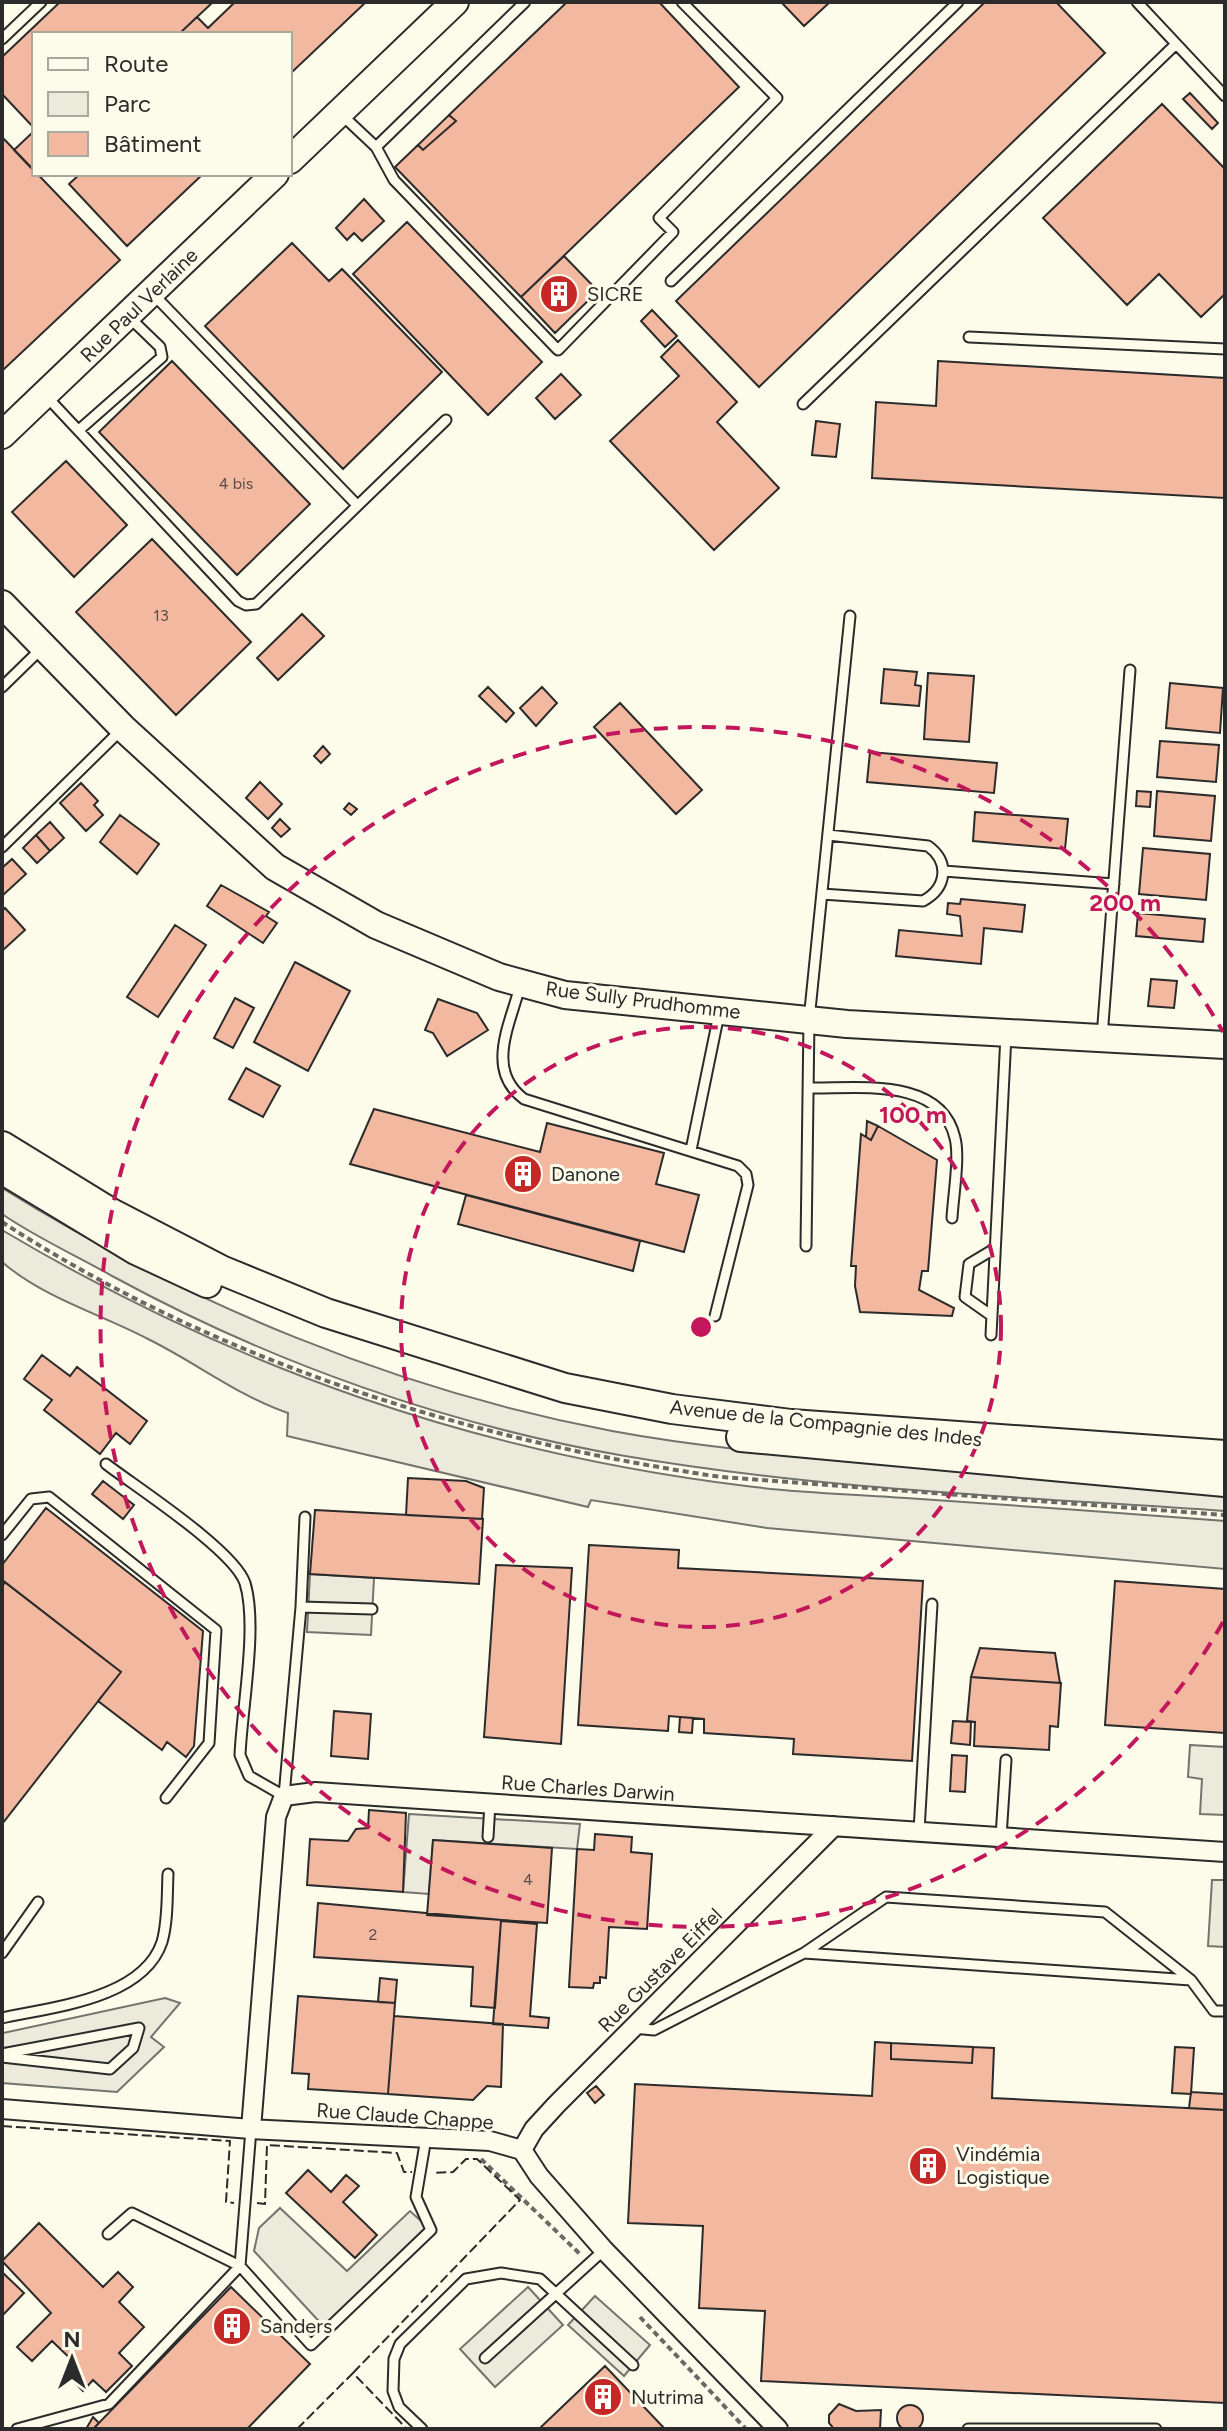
<svg xmlns="http://www.w3.org/2000/svg" width="1227" height="2431" font-family="Figtree,sans-serif">
<rect width="100%" height="100%" fill="#fdfbea"/>
<path fill="#ecebdb" stroke="#74746e" stroke-width="2" d="M2 1188C189 1304 396 1390 612 1431 709 1449 807 1456 905 1465 1012 1474 1118 1483 1225 1492V1511C1026 1497 823 1490 625 1456 447 1425 272 1363 114 1277 77 1256 37 1238 2 1214Z
M2 1230C236 1369 476 1453 746 1486 799 1493 853 1494 906 1498 1012 1505 1119 1513 1225 1521V1569L767 1528 591 1500 588 1507 287 1436 288 1413C238 1396 195 1362 148 1339 98 1313 44 1298 2 1262Z"/>
<path fill="#eceadb" stroke="#74746e" stroke-width="2" d="M310 1574 374 1578 371 1635 307 1632Z
M1190 1745 1225 1747V1815L1200 1814 1202 1779 1188 1777Z
M409 1814 580 1824 577 1849 433 1840 429 1894 403 1892Z
M1212 1880H1225V1947L1208 1946Z
M165 1998 180 2003 151 2037 164 2047 117 2092 2 2083 3 2033Z
M280 2208 347 2271 410 2211 431 2230 327 2330 254 2251 259 2228Z
M528 2287 563 2325 495 2387 460 2349Z
M595 2296 650 2345 624 2376 568 2325Z"/>
<path fill="#f2b8a0" stroke="#2b2b2b" stroke-width="2" d="M60 2H213L179 34H34V128L2 94V57Z
M235 2H366L290 74V34H179L197 17 208 28Z
M567 2H659L739 87 521 297 395 167 418 145 423 150 456 121 449 115Z
M781 2H830L804 26Z
M985 2H1056L1105 53 759 387 676 301Z
M1190 93 1218 123 1212 129 1183 99Z
M1162 104 1225 169V294L1201 317 1159 274 1127 305 1043 218Z
M449 115 456 121 423 150 418 145Z
M34 131V171L14 150Z
M2 137 120 260 2 371Z
M80 174H203L127 246 69 184Z
M364 199 384 221 362 241 354 233 347 240 336 228Z
M407 222 542 362 488 415 353 274Z
M292 243 329 281 342 269 442 372 343 469 205 326Z
M564 256 598 291 555 333 521 297Z
M652 310 677 336 665 347 641 321Z
M678 340 737 402 717 422 779 488 714 550 610 441 679 376 661 357Z
M172 361 310 504 237 575 99 432Z
M938 361 1225 378V498L872 478 876 402 936 406Z
M561 374 581 395 555 419 536 398Z
M816 421 840 424 836 457 812 455Z
M66 461 127 525 74 577 12 512Z
M152 539 251 642 176 715 76 612Z
M302 614 324 636 278 680 257 658Z
M884 669 917 672 915 685 921 686 919 706 881 703Z
M928 673 974 676 969 742 924 739Z
M1170 683 1223 688 1220 733 1166 728Z
M488 687 514 713 506 722 479 696Z
M542 687 557 703 536 726 520 708Z
M620 703 702 790 676 814 594 727Z
M1160 741 1219 745 1216 782 1157 777Z
M323 746 330 754 321 763 314 756Z
M870 752 997 763 994 793 867 782Z
M260 782 282 804 268 819 246 798Z
M81 783 98 801 94 805 103 815 86 831 60 803Z
M1137 791 1151 792 1150 807 1136 806Z
M1157 791 1215 796 1211 841 1154 836Z
M349 803 357 809 351 815 344 809Z
M975 812 1068 819 1065 849 973 841Z
M120 815 159 844 137 874 100 842Z
M280 819 290 829 281 837 272 828Z
M50 822 64 838 50 851 36 835Z
M36 835 50 851 37 863 23 848Z
M1143 848 1210 854 1206 900 1139 894Z
M12 859 26 874 2 896V868Z
M221 885 269 912 266 916 277 923 263 943 207 906Z
M961 899 1025 905 1022 932 984 928 981 964 896 956 899 930 962 936 960 916 947 914 948 903 960 904Z
M5 908 25 930 2 951V911Z
M1138 913 1205 919 1203 942 1136 936Z
M175 925 206 945 158 1017 127 997Z
M295 962 350 991 308 1071 254 1042Z
M1151 979 1177 981 1174 1008 1148 1006Z
M235 998 254 1008 233 1048 214 1038Z
M438 999 477 1013 488 1030 447 1056 433 1033 425 1030Z
M246 1068 280 1086 263 1117 229 1099Z
M374 1109 540 1152 547 1123 664 1153 656 1184 699 1195 684 1252 350 1164Z
M867 1121 878 1126 871 1140 866 1137Z
M878 1126 937 1160 928 1271H922L919 1290 954 1308 952 1316 860 1312 855 1286 856 1266H851L861 1134 871 1140Z
M466 1195 640 1241 633 1271 458 1224Z
M42 1355 70 1376 77 1367 147 1421 130 1444 116 1433 100 1454 44 1410 52 1400 24 1379Z
M408 1478 466 1481 484 1488 482 1519 406 1515Z
M103 1481 134 1505 123 1519 92 1494Z
M46 1508 203 1631 194 1746 186 1757 167 1742 162 1750 98 1701 121 1672 2 1580V1565Z
M315 1510 483 1519 479 1584 310 1574Z
M589 1545 679 1550 678 1568 923 1581 912 1761 793 1754 794 1739 704 1733V1719L669 1716 668 1731 578 1725Z
M496 1565 572 1568 561 1744 484 1737Z
M1115 1581 1225 1589V1733L1105 1725Z
M5 1582 121 1672 2 1824V1587Z
M980 1648 1055 1653 1060 1683 971 1677Z
M971 1677 1061 1683 1058 1727 1050 1726 1049 1750 974 1746 975 1722 967 1721Z
M334 1711 371 1714 368 1759 331 1756Z
M680 1717 693 1718 692 1733 679 1732Z
M953 1721 971 1722 970 1745 951 1743Z
M952 1755 967 1756 965 1792 950 1791Z
M369 1810 406 1813 403 1892 307 1885 310 1839 348 1841 356 1829 368 1828Z
M595 1834 632 1837 631 1852 652 1854 647 1929 609 1927 606 1978 600 1977V1983H594L593 1988 569 1987 577 1849 594 1850Z
M433 1840 552 1848 547 1923 427 1915Z
M318 1903 501 1920 495 2008 471 2006 473 1967 314 1957Z
M501 1921 537 1924 530 2016 549 2018 548 2028 493 2024Z
M380 1978 397 1980 395 2003 378 2002Z
M298 1996 395 2003 388 2094 308 2089 309 2074 292 2073Z
M394 2016 503 2024 501 2087 487 2086 473 2100 388 2094Z
M875 2042 891 2043V2059L972 2063 973 2047 994 2048 992 2098 1225 2110V2403L761 2381 765 2311 699 2308 703 2226 628 2223 635 2084 872 2096Z
M891 2043 973 2047 972 2063 891 2059Z
M1175 2047 1194 2048 1191 2094 1172 2093Z
M596 2086 604 2095 595 2103 587 2093Z
M1191 2092 1225 2094V2110L1189 2108Z
M308 2170 331 2192 346 2175 359 2186 343 2202 377 2235 355 2258 286 2193Z
M39 2223 103 2287 118 2272 133 2287 119 2302 144 2327 119 2353 132 2366 106 2392 93 2380 83 2391 69 2377 79 2367 52 2341 32 2361 17 2347 51 2313 2 2261Z
M2 2272 24 2293 2 2316Z
M231 2287 310 2364 247 2429H93Z
M605 2366 665 2429H543L541 2427Z
M839 2404 856 2411 881 2410 880 2429H834L829 2423V2415Z
M897 2418a13 13 0 1 1 26 0a13 13 0 1 1-26 0Z
M93 2417 99 2423 93 2429H86Z"/>
<g fill="none" stroke-linecap="round" stroke-linejoin="round">
<g stroke="#2b2b2b" stroke-width="13">
<path id="lane" d="M1137 2 1225 96
M2 39 41 2
M342 115 376 147 525 2
M376 147 394 180 558 350 673 232 659 218 777 98 682 2
M671 281 958 2
M154 295 357 505
M969 337 1225 349
M47 397 238 601 246 605 256 604 446 420
M803 404 1176 44
M79 430 162 357 160 347 130 318
M2 687 43 647
M2 847 120 731
M944 871 1114 884
M822 894 923 901C947 888 950 862 928 846L828 835
M520 986C510 1025 485 1070 524 1099L738 1166 746 1174 748 1185 715 1316
M1102 1037 1130 670
M810 1088C856 1089 941 1076 955 1138 960 1158 953 1197 952 1218
M691 1150 719 1014
M806 1246 809 1020 850 616
M992 1316 965 1297 969 1264 994 1249
M991 1335 1006 1035
M106 1464C136 1487 234 1550 245 1583 258 1626 242 1707 240 1755L249 1776 284 1796 301 1607 305 1517
M2 1535 31 1499 49 1497 216 1630 209 1743 166 1798
M301 1607 372 1609
M919 1831 932 1604
M488 1837 490 1803
M1001 1837 1006 1760
M2 1953 38 1902
M804 1953 886 1897 1105 1912 1191 1980
M2 2018C52 2007 143 1999 162 1942 168 1921 167 1896 168 1874
M633 2028 654 2030 804 1953 1191 1980 1214 2011H1225
M2 2054 139 2028 133 2048 110 2069 2 2057
M108 2234 132 2213 240 2266 311 2345 431 2230 416 2197 426 2138
M485 2358 604 2250
M17 2429 109 2404 240 2266 251 2129
M422 2429 399 2407 393 2391 394 2359 400 2344 466 2279 501 2273 540 2279 633 2365
M968 2429H1156"/>
</g>
<g stroke="#2b2b2b" stroke-width="22">
<path id="street" d="M2 2109 251 2129 490 2141 522 2150 539 2176 604 2250 778 2429
M251 2129 276 1817 284 1796 315 1792 1225 1852
M522 2150 534 2129 556 2105 834 1826"/>
</g>
<g stroke="#2b2b2b" stroke-width="30">
<path id="secondary" d="M290 160 455 2
M2 435 275 174
M2 604 123 728 275 867 376 925 499 977 565 995 847 1024 1225 1045"/>
</g>
<g stroke="#2b2b2b" stroke-width="32">
<path id="primary" d="M2 1146 111 1213 221 1270 326 1313 565 1388 672 1409 791 1424 1225 1455
M2 1169 136 1250 207 1283
M741 1437 1225 1482"/>
</g>
<path stroke="#6a6964" stroke-width="4" stroke-dasharray="6 4" stroke-linecap="butt" d="M2 1222C218 1362 468 1440 721 1477L1225 1515
M481 2159 581 2255
M640 2317 746 2429"/>
<use href="#lane" stroke="#fdfbea" stroke-width="9"/>
<use href="#street" stroke="#fdfbea" stroke-width="18"/>
<use href="#secondary" stroke="#fdfbea" stroke-width="26"/>
<use href="#primary" stroke="#fdfbea" stroke-width="28"/>
<path stroke="#2b2b2b" stroke-width="2" stroke-dasharray="10 4" stroke-linecap="butt" d="M2 2126 230 2141 226 2202 234 2203
M257 2203 265 2204 267 2145 397 2153 404 2172H412
M353 2373 520 2200 477 2159H466L453 2172 433 2173
M297 2429 353 2373 407 2429"/>
</g>
<g fill="none" stroke="#c2185b" stroke-width="4" stroke-dasharray="14 10">
<circle cx="701" cy="1327" r="300"/>
<path d="M1223 1622A600 600 0 1 1 1223 1032"/>
</g>
<defs>
<g id="building-disc" transform="scale(2)"><circle r="9.5" fill="#c62828" stroke="#fdfbea"/><path d="M-4-6H4V6H1V3H-1V6H-4ZM-2.5-4.3h1.7v1.8h-1.7ZM.8-4.3h1.7v1.8H.8ZM-2.5-1h1.7V.8h-1.7ZM.8-1h1.7V.8H.8Z" fill="#fff"/></g>
</defs>
<g fill-rule="evenodd">
<use href="#building-disc" x="559" y="294"/>
<use href="#building-disc" x="523" y="1174"/>
<use href="#building-disc" x="928" y="2166"/>
<use href="#building-disc" x="232" y="2326"/>
<use href="#building-disc" x="603" y="2397"/>
</g>
<g text-anchor="middle" stroke-width="6" stroke-linejoin="round" paint-order="stroke">
<g font-size="16" fill="#5d4e48">
<text x="236" y="489">4 bis</text>
<text x="161" y="621">13</text>
<text x="528" y="1885">4</text>
<text x="373" y="1940">2</text>
</g>
<g font-size="20" fill="#2b2b2b" stroke="#fdfbea" text-anchor="start">
<text x="587" y="301">SICRE</text>
<text x="551" y="1181">Danone</text>
<text x="956" y="2161">Vindémia<tspan x="956" dy="23">Logistique</tspan></text>
<text x="260" y="2333">Sanders</text>
<text x="631" y="2404">Nutrima</text>
</g>
<g font-size="20" fill="#2b2b2b" stroke="#fdfbea">
<text transform="translate(139 305) rotate(-44)" y="7">Rue Paul Verlaine</text>
<text transform="translate(643 1000) rotate(7)" y="7">Rue Sully Prudhomme</text>
<text transform="translate(826 1423) rotate(6)" y="7">Avenue de la Compagnie des Indes</text>
<text transform="translate(588 1788) rotate(4)" y="7">Rue Charles Darwin</text>
<text transform="translate(660 1970) rotate(-45)" y="7">Rue Gustave Eiffel</text>
<text transform="translate(405 2116) rotate(4)" y="7">Rue Claude Chappe</text>
</g>
</g>
<circle cx="701" cy="1327" r="12" fill="#c2185b" stroke="#fdfbea" stroke-width="4"/>
<g font-size="24" text-anchor="middle" font-weight="bold" fill="#c2185b" stroke="#fdfbea" stroke-width="6" stroke-linejoin="round" paint-order="stroke">
<text x="1125" y="911">200 m</text>
<text x="913" y="1123">100 m</text>
</g>
<rect width="1227" height="2431" fill="none" stroke="#2b2b2b" stroke-width="8"/>
<rect x="32" y="32" width="260" height="144" fill="#fdfbea" stroke="#a9a89e" stroke-width="2"/>
<rect x="48" y="58" width="40" height="12" fill="#fdfbea" stroke="#a9a89e" stroke-width="2"/>
<text x="104" y="72" font-size="24" fill="#2b2b2b">Route</text>
<rect x="48" y="92" width="40" height="24" fill="#ecebdb" stroke="#a9a89e" stroke-width="2"/>
<text x="104" y="112" font-size="24" fill="#2b2b2b">Parc</text>
<rect x="48" y="132" width="40" height="24" fill="#f2b8a0" stroke="#a9a89e" stroke-width="2"/>
<text x="104" y="152" font-size="24" fill="#2b2b2b">Bâtiment</text>
<g transform="translate(72 2359)" stroke="#fdfbea" stroke-width="6" paint-order="stroke">
<path d="M0-6L14 30L0 20L-14 30Z" fill="#2b2b2b"/>
<text y="-12" font-size="22" font-weight="bold" text-anchor="middle" fill="#2b2b2b">N</text>
</g>
</svg>
